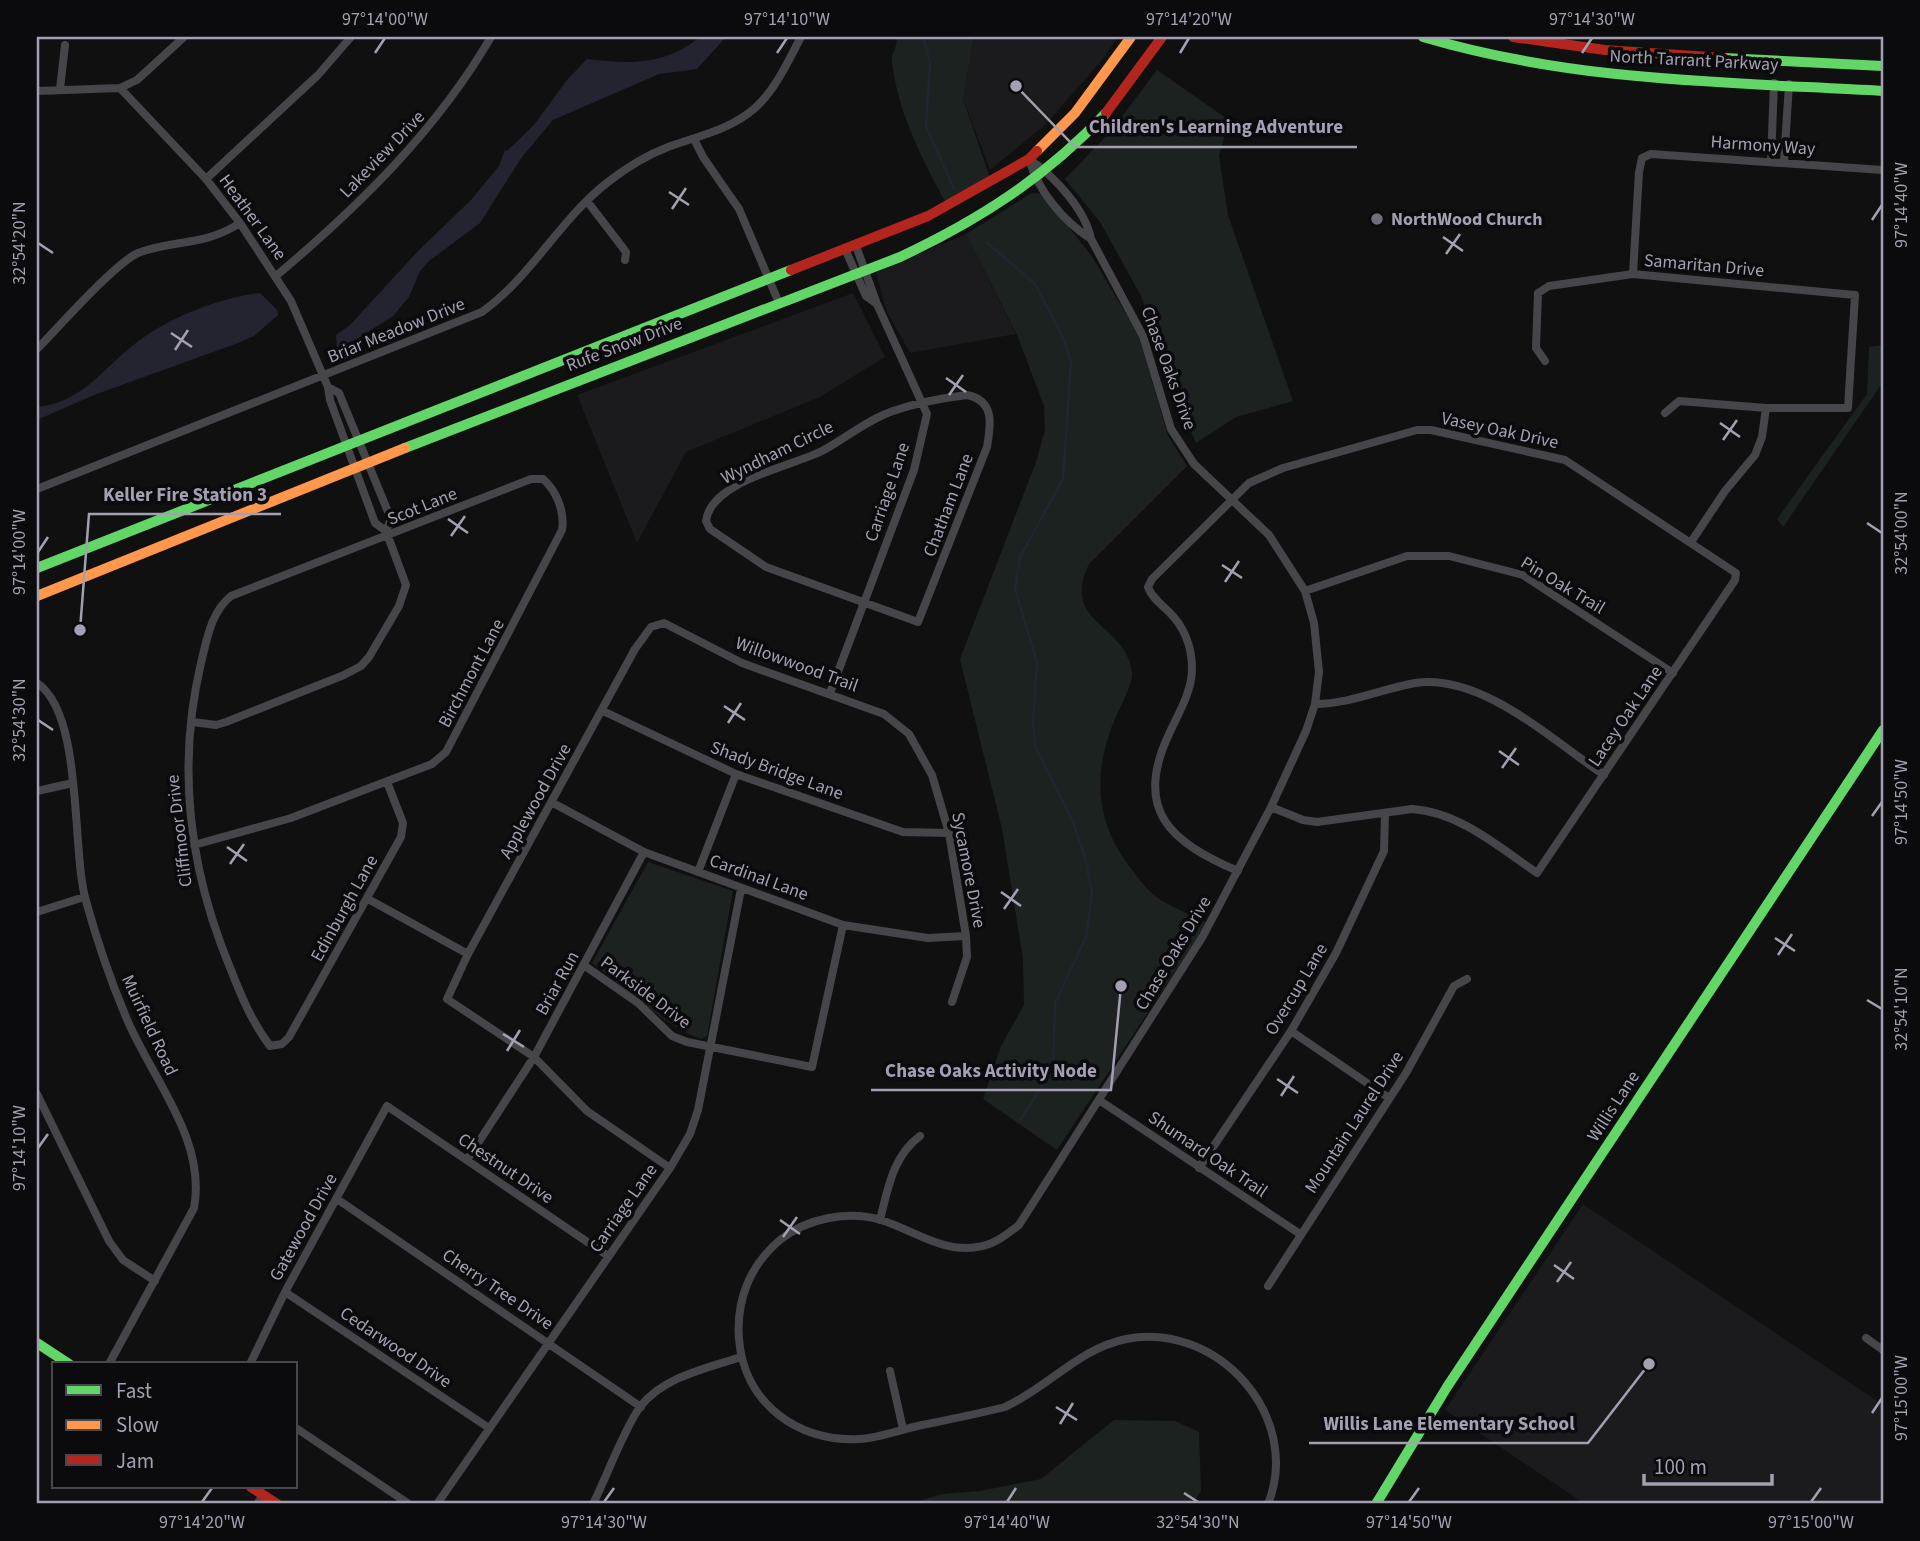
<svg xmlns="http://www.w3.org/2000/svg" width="1920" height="1541" font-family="'Source Sans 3',sans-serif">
<rect width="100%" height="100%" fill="#101010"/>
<path fill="#1b1a1c" d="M974 37H1118L1103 59 1045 125 990 170 963 99Z
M966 234 1016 334 910 353 887 312 876 272Z
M853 293 885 357 820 397 686 452 637 543 577 395Z
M1583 1204 1883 1405V1504H1585L1445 1410Z"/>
<path fill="#1c2220" d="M896 37H974L963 99 990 178 946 203C922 159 898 113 892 62 890 53 899 47 896 37Z
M1157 70 1229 120 1219 156 1228 215 1293 401 1236 417 1196 443 1173 391 1141 296 1100 222 1065 179 1111 131Z
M1032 193 1042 194 1091 255 1138 334 1168 436 1187 466 1089 564C1060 624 1126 623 1132 672 1134 685 1114 717 1110 732 1093 781 1098 826 1130 867 1138 877 1145 888 1155 896 1170 907 1190 914 1207 923L1057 1150 983 1099 1001 1046 1024 1005 1023 959 1002 829 960 659 1036 462 1045 430 1044 406 1018 337 966 234Z
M1883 345V382L1783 527 1777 519 1867 394 1869 347Z
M648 862 733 891 707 1036 701 1039C664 1026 626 988 592 963Z
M1114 1420 1175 1421 1199 1432 1201 1491 1192 1504H909L942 1494 980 1491 1041 1479Z"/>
<path fill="#242431" d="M700 37H726L697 69 659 74 553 120 522 157 480 223 429 261 420 271 409 297 393 316 340 350 337 349 336 335 350 325 419 250 471 200 499 166 505 150 507 151 534 125 567 80 587 59C630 64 664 66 700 37Z
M260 293 277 310 278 315 254 336 238 343 94 395 37 420V407C80 403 100 372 131 347 164 319 218 298 260 293Z"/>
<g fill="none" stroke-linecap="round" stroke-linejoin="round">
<path stroke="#242431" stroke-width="2.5" d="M923 37 930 63 926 126 954 189
M986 242 1035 284 1064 340 1071 362 1063 479 1020 557 1015 589 1037 662 1033 721 1035 747 1072 819 1085 857 1092 893 1086 937 1055 1003 1053 1070 1020 1120"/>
<path stroke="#46464a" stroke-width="8" d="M120 88 206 179 240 223 291 301 328 387 330 400 375 523 386 531 406 585 399 606 369 657 361 666 344 675 226 722 216 725 193 722
M60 89 65 45
M37 91 120 88 137 80 184 37
M694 139 703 157 739 209 779 303
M1029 159C1054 176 1085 209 1091 239L1143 336 1171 429 1194 464 1269 535 1305 591 1314 623 1319 672 1315 704 1306 731 1271 807 1203 936 1019 1225C1006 1235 994 1245 977 1247 943 1253 913 1230 881 1220 849 1210 807 1218 780 1240 750 1265 736 1300 739 1339 744 1402 797 1443 860 1439 880 1438 902 1429 922 1425 950 1419 978 1414 1005 1407 1049 1387 1078 1349 1126 1339 1217 1321 1303 1416 1268 1504
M1029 159C1038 191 1063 221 1091 239
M1771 161 1774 83
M1784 162 1789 84
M206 179 318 75 351 37
M587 201 626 252 625 260
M845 249 866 296 877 304
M1633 274 1639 172 1642 158 1651 154 1883 170
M276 276C359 206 436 131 491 37
M37 349C58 328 115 263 138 253 174 239 203 247 240 223
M1545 361 1536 348 1538 293 1549 286 1633 274 1855 295 1848 408H1766L1679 401 1665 413
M328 387 339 393 391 519 386 531
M967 395C995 401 991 424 987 447L918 622 766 567 710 529 706 521C711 481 790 467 822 451 846 438 867 420 893 411 916 403 942 398 967 395Z
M37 489 482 312C532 276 560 219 608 182 626 168 647 155 668 147 698 136 730 130 755 108 776 89 788 61 801 37
M1691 542 1725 491 1755 455 1762 437 1766 408
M1305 591 1407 556H1449L1523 575 1673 673
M37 683C84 714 71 850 86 901 97 941 110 979 126 1017 151 1078 207 1139 194 1208L109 1364
M830 693 914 470 927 414 877 304 856 246
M1315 704C1350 704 1381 689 1415 683 1481 673 1552 740 1604 775
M603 711 736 774 903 832 949 833
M37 791 73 783
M553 803 644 852 843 925 928 938 966 936
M194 845 291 818 432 764 446 752 562 530C565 513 557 491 543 479H531L231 596C211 612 207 639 201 663 176 769 189 870 231 970 242 998 252 1022 270 1046L282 1044 289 1037 401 837 403 823 387 782
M1238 871C1170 842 1133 810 1169 734 1178 714 1192 692 1192 669 1192 647 1184 626 1168 611 1161 604 1151 597 1148 587L1152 579 1249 483 1283 468 1417 430H1431L1565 460 1736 573 1735 580 1537 873C1499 847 1459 812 1412 809L1317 822 1303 820 1271 807
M698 872 736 774
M368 899 468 954
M37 912 84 897
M585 966 638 1003 672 1036 687 1042 812 1067 843 925
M1291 1031 1389 1098
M37 1094 109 1241 123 1260 155 1281
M1099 1100 1300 1234
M467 1160 534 1057 644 852
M670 1168 587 1111 534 1057 447 999 468 954 635 649 651 627 664 623 742 663 884 714 909 734 932 775 949 833 966 936 967 957 952 1002
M1199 1168 1291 1031 1336 953 1384 851 1385 813
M337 1199 641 1407
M880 1220C888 1188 893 1156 920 1136
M1268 1286 1406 1073 1454 986 1467 979
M285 1292 489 1428
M1866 1338 1883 1350
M250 1364 285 1292 387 1106 608 1256
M890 1371 903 1429
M296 1428 409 1504
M257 1504 263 1495
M437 1504 670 1168 690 1134 698 1110 741 889
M593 1504C606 1478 624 1429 640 1407 663 1377 707 1368 741 1357"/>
<path stroke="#63d668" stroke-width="10" d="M1423 37C1575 82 1726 82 1883 91
M1724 58 1883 66
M405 448 900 257C979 220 1046 177 1106 113
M37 568 791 270
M37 1343 69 1364
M1376 1504 1447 1387 1883 730"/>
<path stroke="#ff974d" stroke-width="10" d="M1037 151 1075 113 1131 37
M37 596 405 448"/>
<path stroke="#b3261e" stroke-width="10" d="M1513 37 1605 50 1724 58
M1106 113 1162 37
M791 270 928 216 1029 159 1037 151
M251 1487 277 1504"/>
</g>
<path fill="none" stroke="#a4a0b2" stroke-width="2.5" d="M375 53 385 38M777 53 787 38M1180 53 1189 38M1582 53 1592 38M669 192 689 205M672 209 686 188M1872 220 1882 205M1443 237 1463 251M38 243 53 253M1446 254 1460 234M171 333 192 347M175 350 188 330M946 378 966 392M949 395 963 375M1720 423 1740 437M1723 440 1737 420M448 519 468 533M1867 523 1882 533M451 536 465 516M38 552 48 537M1222 565 1242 578M1225 582 1239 561M724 706 745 720M38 720 53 730M728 723 741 703M1499 751 1519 765M1502 768 1516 748M1872 816 1882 802M227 847 247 861M230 864 244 844M1001 892 1021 906M1004 909 1018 889M1775 938 1795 951M1778 955 1792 934M1867 1000 1882 1009M503 1034 524 1047M507 1051 520 1030M1277 1079 1298 1093M1281 1096 1294 1076M38 1148 48 1134M780 1220 800 1234M783 1237 797 1217M1554 1265 1574 1279M1557 1282 1571 1262M1056 1407 1077 1420M1872 1413 1882 1398M1060 1424 1073 1403M1184 1493 1198 1502M202 1502 212 1488M604 1502 614 1488M1007 1502 1016 1488M1409 1502 1419 1488M1811 1502 1821 1488"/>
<circle fill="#706e79" stroke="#0b0a0c" stroke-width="2.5" cx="1377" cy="219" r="7"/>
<g text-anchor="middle" stroke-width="7" stroke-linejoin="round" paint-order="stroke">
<g font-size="18" fill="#a4a0b2" stroke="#0b0a0c">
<text transform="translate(1694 60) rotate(3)" y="6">North Tarrant Parkway</text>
<text transform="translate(1763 145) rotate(4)" y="6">Harmony Way</text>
<text transform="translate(382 154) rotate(-46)" y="6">Lakeview Drive</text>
<text transform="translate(253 217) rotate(54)" y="6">Heather Lane</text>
<text transform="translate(1704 265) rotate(5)" y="6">Samaritan Drive</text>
<text transform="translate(396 330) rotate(-22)" y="6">Briar Meadow Drive</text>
<text transform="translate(624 344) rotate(-21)" y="6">Rufe Snow Drive</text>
<text transform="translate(1169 368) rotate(70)" y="6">Chase Oaks Drive</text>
<text transform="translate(1500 430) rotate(12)" y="6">Vasey Oak Drive</text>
<text transform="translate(777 452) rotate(-26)" y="6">Wyndham Circle</text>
<text transform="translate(887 492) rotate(-71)" y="6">Carriage Lane</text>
<text transform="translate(948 505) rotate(-69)" y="6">Chatham Lane</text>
<text transform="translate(422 506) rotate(-22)" y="6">Scot Lane</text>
<text transform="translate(1563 585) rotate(31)" y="6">Pin Oak Trail</text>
<text transform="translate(797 664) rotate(20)" y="6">Willowwood Trail</text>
<text transform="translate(471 673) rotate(-62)" y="6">Birchmont Lane</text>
<text transform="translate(1625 716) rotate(-56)" y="6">Lacey Oak Lane</text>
<text transform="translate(777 770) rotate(20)" y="6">Shady Bridge Lane</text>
<text transform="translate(535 801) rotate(-61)" y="6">Applewood Drive</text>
<text transform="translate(179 831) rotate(-97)" y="6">Cliffmoor Drive</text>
<text transform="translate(969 870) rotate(79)" y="6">Sycamore Drive</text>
<text transform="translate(759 877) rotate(20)" y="6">Cardinal Lane</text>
<text transform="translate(344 908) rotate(-61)" y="6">Edinburgh Lane</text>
<text transform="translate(1173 953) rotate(-59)" y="6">Chase Oaks Drive</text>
<text transform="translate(557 983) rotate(-61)" y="6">Briar Run</text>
<text transform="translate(1296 989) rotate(-59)" y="6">Overcup Lane</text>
<text transform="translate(646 992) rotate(37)" y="6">Parkside Drive</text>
<text transform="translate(150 1025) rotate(65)" y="6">Muirfield Road</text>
<text transform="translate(1613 1106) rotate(-57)" y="6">Willis Lane</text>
<text transform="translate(1354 1122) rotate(-57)" y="6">Mountain Laurel Drive</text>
<text transform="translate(1208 1154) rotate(34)" y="6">Shumard Oak Trail</text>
<text transform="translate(506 1168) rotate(34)" y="6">Chestnut Drive</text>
<text transform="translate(623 1208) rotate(-55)" y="6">Carriage Lane</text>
<text transform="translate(303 1227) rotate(-61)" y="6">Gatewood Drive</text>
<text transform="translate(498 1289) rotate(34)" y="6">Cherry Tree Drive</text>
<text transform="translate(396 1347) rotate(34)" y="6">Cedarwood Drive</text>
</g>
<g font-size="18" font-weight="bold" fill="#a4a0b2" stroke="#0b0a0c" text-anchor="start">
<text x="1391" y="225">NorthWood Church</text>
</g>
</g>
<path fill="none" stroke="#a4a0b2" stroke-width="2.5" d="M1016 86L1075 147H1357M80 630L89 514H281M1121 986L1111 1090H871M1649 1364L1588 1443H1309"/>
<g fill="#a4a0b2" stroke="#0b0a0c" stroke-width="2.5">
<circle cx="1016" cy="86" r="7"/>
<circle cx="80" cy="630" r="7"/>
<circle cx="1121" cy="986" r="7"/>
<circle cx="1649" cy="1364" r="7"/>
</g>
<g font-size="19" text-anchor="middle" font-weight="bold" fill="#a4a0b2" stroke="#0b0a0c" stroke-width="7" stroke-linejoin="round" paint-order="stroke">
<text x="1216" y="133">Children's Learning Adventure</text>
<text x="185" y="501">Keller Fire Station 3</text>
<text x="991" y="1077">Chase Oaks Activity Node</text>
<text x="1449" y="1430">Willis Lane Elementary School</text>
</g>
<rect width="1920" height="1541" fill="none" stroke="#0b0a0c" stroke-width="77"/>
<rect x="52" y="1362" width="245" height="126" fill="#0b0a0c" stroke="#48464e" stroke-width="2"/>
<rect x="66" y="1385" width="35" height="10" fill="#63d668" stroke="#48464e" stroke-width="2"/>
<text x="116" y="1398" font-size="21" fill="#a4a0b2">Fast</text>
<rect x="66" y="1420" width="35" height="10" fill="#ff974d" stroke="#48464e" stroke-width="2"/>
<text x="116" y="1432" font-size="21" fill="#a4a0b2">Slow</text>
<rect x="66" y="1455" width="35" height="10" fill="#b3261e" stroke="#48464e" stroke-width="2"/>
<text x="116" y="1468" font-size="21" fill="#a4a0b2">Jam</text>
<path d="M1644 1474v10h128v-10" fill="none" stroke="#a4a0b2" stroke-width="3.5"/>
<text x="1654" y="1474" font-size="21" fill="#a4a0b2" stroke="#0b0a0c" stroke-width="5" paint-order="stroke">100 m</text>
<rect x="38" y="38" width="1844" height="1464" fill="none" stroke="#a4a0b2" stroke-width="2.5"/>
<g font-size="18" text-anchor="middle" fill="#a4a0b2">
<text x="385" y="25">97°14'00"W</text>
<text x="787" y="25">97°14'10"W</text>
<text x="1189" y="25">97°14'20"W</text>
<text x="1592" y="25">97°14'30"W</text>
<text transform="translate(1901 205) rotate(-90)" y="6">97°14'40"W</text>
<text transform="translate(19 243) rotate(-90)" y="6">32°54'20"N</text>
<text transform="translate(1901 533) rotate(-90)" y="6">32°54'00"N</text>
<text transform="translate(19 552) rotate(-90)" y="6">97°14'00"W</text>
<text transform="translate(19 720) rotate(-90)" y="6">32°54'30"N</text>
<text transform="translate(1901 802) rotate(-90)" y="6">97°14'50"W</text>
<text transform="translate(1901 1009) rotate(-90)" y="6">32°54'10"N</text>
<text transform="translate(19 1148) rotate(-90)" y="6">97°14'10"W</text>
<text transform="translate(1901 1398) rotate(-90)" y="6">97°15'00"W</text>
<text x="202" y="1528">97°14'20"W</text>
<text x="604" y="1528">97°14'30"W</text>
<text x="1007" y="1528">97°14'40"W</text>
<text x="1198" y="1528">32°54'30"N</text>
<text x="1409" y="1528">97°14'50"W</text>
<text x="1811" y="1528">97°15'00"W</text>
</g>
</svg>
